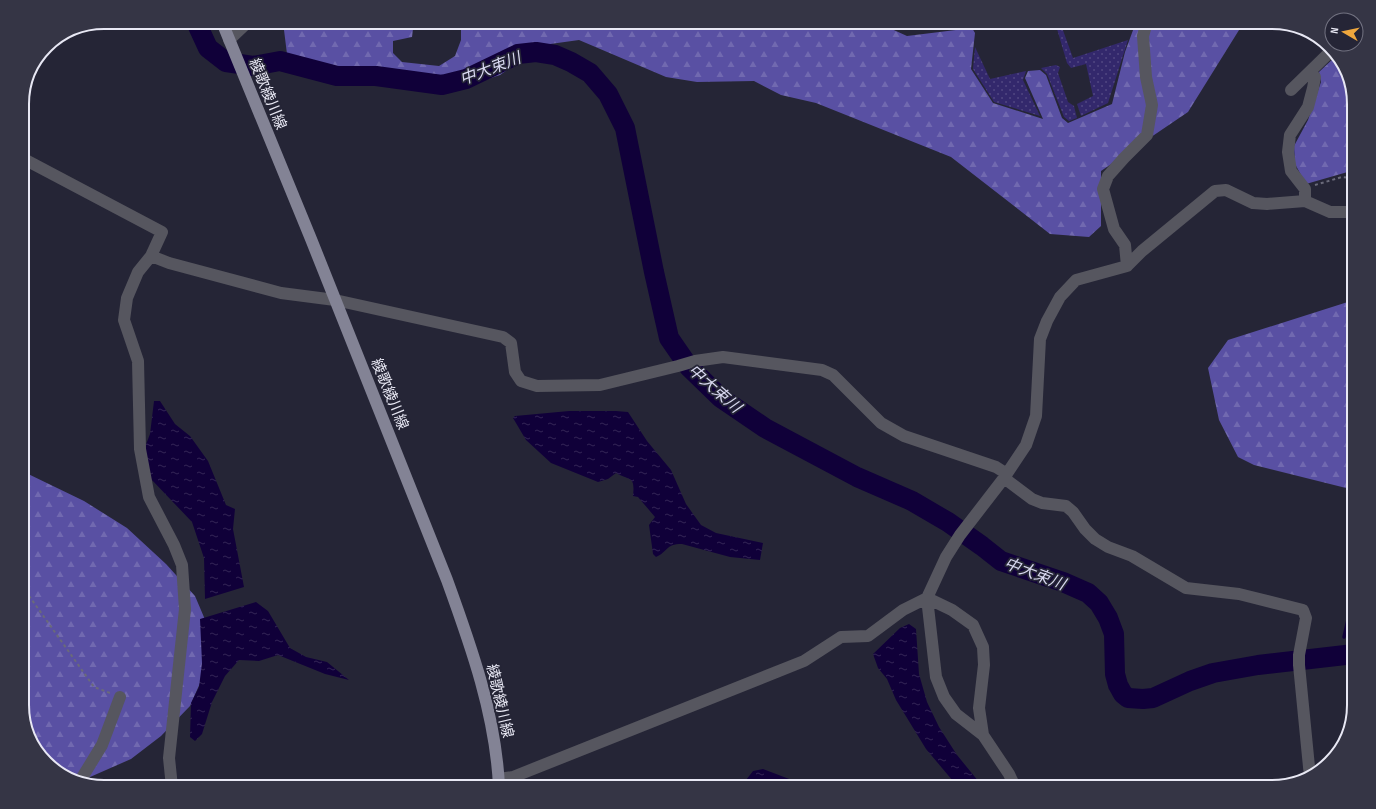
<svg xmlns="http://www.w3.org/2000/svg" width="1376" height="809" font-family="'Sofia Sans Condensed','Noto Sans JP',sans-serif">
<defs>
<pattern id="grass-dots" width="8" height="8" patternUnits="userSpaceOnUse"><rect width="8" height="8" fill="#33286c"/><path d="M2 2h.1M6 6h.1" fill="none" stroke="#514782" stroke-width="1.8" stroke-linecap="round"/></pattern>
<pattern id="forest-firs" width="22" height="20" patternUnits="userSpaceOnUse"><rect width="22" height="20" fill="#5950a3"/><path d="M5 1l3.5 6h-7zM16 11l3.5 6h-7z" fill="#7169b0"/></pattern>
<pattern id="water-ripples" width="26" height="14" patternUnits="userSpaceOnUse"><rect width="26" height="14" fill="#100039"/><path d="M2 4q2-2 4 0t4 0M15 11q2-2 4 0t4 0" fill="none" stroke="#332556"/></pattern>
</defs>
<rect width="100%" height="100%" fill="#252536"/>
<path fill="url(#grass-dots)" d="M1055 22H1060L1073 58 1128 40 1108 103 1081 116 1077 104 1093 96 1086 64 1071 68 1067 63Z
M975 47 990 79 1026 71 1023 80 1040 116 994 102 973 69Z
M1056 65 1060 67 1058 73 1068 102 1074 106 1077 118 1069 121 1064 117 1047 74 1041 68Z"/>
<path fill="url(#forest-firs)" d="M283 22H399L398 27 413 29 412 37 393 41V53L402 62 439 66 455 56 461 40V22H876L907 36 972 28 975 33 971 69 993 103 1043 119 1025 78 1028 71 1040 70 1046 75 1062 118 1068 123 1112 104 1125 52 1136 22H1244L1188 112 1101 171V226L1089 237 1050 234 951 157 816 103 781 95 754 81 697 82 666 77 579 40 543 45 500 75 460 88 412 78 371 71H336L287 54Z
M1336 56 1343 63 1354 99V168L1351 171 1306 184 1295 164 1294 146 1308 120 1321 82 1319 72Z
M1354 300V490L1254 465 1238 457 1219 420 1208 368 1228 340Z
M22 471 84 501 127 528 166 564 195 596 209 629 208 665 190 706 161 736 131 759 81 781 63 776 33 746 22 710Z"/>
<path fill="url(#water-ripples)" d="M154 401H160L175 424 190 436 208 461 226 505 235 509 233 529 244 587 205 599 204 558 192 522 151 479 145 447 150 434Z
M569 411H616L628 412 647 441 671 470 686 504 701 525 716 533 763 543 760 560 730 557 682 544C665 544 668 552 656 557L653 554 649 525 655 517 638 497 633 496C635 476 631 481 616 473L608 479 598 482 551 463 526 440 513 418 515 416Z
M256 602 268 611 290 648 306 657 327 662 349 680 325 674 278 655 259 661 239 660 225 676 212 702 202 734 195 741 190 737 191 703 199 687 202 663 200 619Z
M909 624 916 629 919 674 927 702 939 727 957 755 979 782 973 787H958L926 749 896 700 887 679 878 668 873 654 900 628Z
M763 769 805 785 806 787H748L746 780 753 771Z"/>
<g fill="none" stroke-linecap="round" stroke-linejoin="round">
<path stroke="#100039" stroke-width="3.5" d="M1344 637 1354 594
M1339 657 1340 652"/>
<path stroke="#100039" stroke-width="20" d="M196 22 208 48 226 62 253 66 280 61 337 76H376L442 85 466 79 518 54 536 52 555 55 571 62 590 73 608 94 625 128 654 272 669 338 689 367 721 398 765 428 857 477 912 501 948 522 982 546 1001 561 1063 582 1088 593 1099 603 1108 618 1114 634 1115 674 1118 685 1123 694 1128 698 1143 699 1153 698 1190 681 1213 673 1258 665 1354 654"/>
<path stroke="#6a6a7a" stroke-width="2" stroke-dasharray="3 3" stroke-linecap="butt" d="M1315 185 1342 177 1354 178
M22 586 94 687 110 693"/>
<path stroke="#56565f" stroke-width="12" d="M229 40 248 22
M1291 90 1331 51
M22 158 162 232 151 256 138 272 127 298 124 320 138 361 140 449 149 497 174 545 182 565 185 609 169 758 172 787
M1305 201V189L1291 171 1288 152 1290 135 1308 107 1313 88 1315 77 1310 73
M151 256 169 263 281 293 335 300 503 337 511 343 515 372 521 381 537 386 600 385 678 366 695 361 723 357 822 370 833 375 881 423 904 436 996 467 1007 474
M1127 266 1142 251 1215 191 1226 190 1253 203 1267 204 1305 201 1330 212H1354
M1004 478 1032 499 1042 503 1066 506 1073 512 1085 529 1095 539 1108 547 1132 556 1186 588 1239 594 1303 610 1306 618 1299 655V665L1310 777
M927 598 952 610 973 625 983 647 984 665 979 708 983 735
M499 779 513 777 804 661 841 637 868 636 903 610 927 598
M80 781 102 745 120 697
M1015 787 1009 774 983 735 956 714 944 697 936 677 927 598 946 557 960 535 1004 478 1026 445 1036 416 1040 339 1047 321 1060 297 1076 280 1127 266 1125 245 1114 229 1103 189 1108 176 1124 158 1147 135 1152 105 1146 77 1143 36 1147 22"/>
<path stroke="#838395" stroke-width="12" d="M222 22 311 239 447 580C471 646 496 716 499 787"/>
</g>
<g text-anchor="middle" stroke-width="3.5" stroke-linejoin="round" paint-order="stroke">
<g font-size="15" fill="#e8e8f4" stroke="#252536">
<text transform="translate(268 94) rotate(68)" y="5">綾歌綾川線</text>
<text transform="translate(390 394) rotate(68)" y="5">綾歌綾川線</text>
<text transform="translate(500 701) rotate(77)" y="5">綾歌綾川線</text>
</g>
<g font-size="16" font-style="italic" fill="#d8d8f0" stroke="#252536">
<text transform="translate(490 68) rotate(-21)" y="6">中大束川</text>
<text transform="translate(715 388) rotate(41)" y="6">中大束川</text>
<text transform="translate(1035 573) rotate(21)" y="6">中大束川</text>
</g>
</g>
<path d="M0 0H1376V809H0ZM104 29H1272A75 75 0 0 1 1347 104V705A75 75 0 0 1 1272 780H104A75 75 0 0 1 29 705V104A75 75 0 0 1 104 29Z" fill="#353545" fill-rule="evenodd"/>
<path fill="none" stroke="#e8e8f4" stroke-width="2" d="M104 29H1272A75 75 0 0 1 1347 104V705A75 75 0 0 1 1272 780H104A75 75 0 0 1 29 705V104A75 75 0 0 1 104 29Z"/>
<g transform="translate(1344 32) rotate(279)"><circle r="19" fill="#252536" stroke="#737382"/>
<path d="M0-3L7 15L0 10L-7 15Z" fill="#efa73d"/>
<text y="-6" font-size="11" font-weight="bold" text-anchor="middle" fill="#e8e8f4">N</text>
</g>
</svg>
